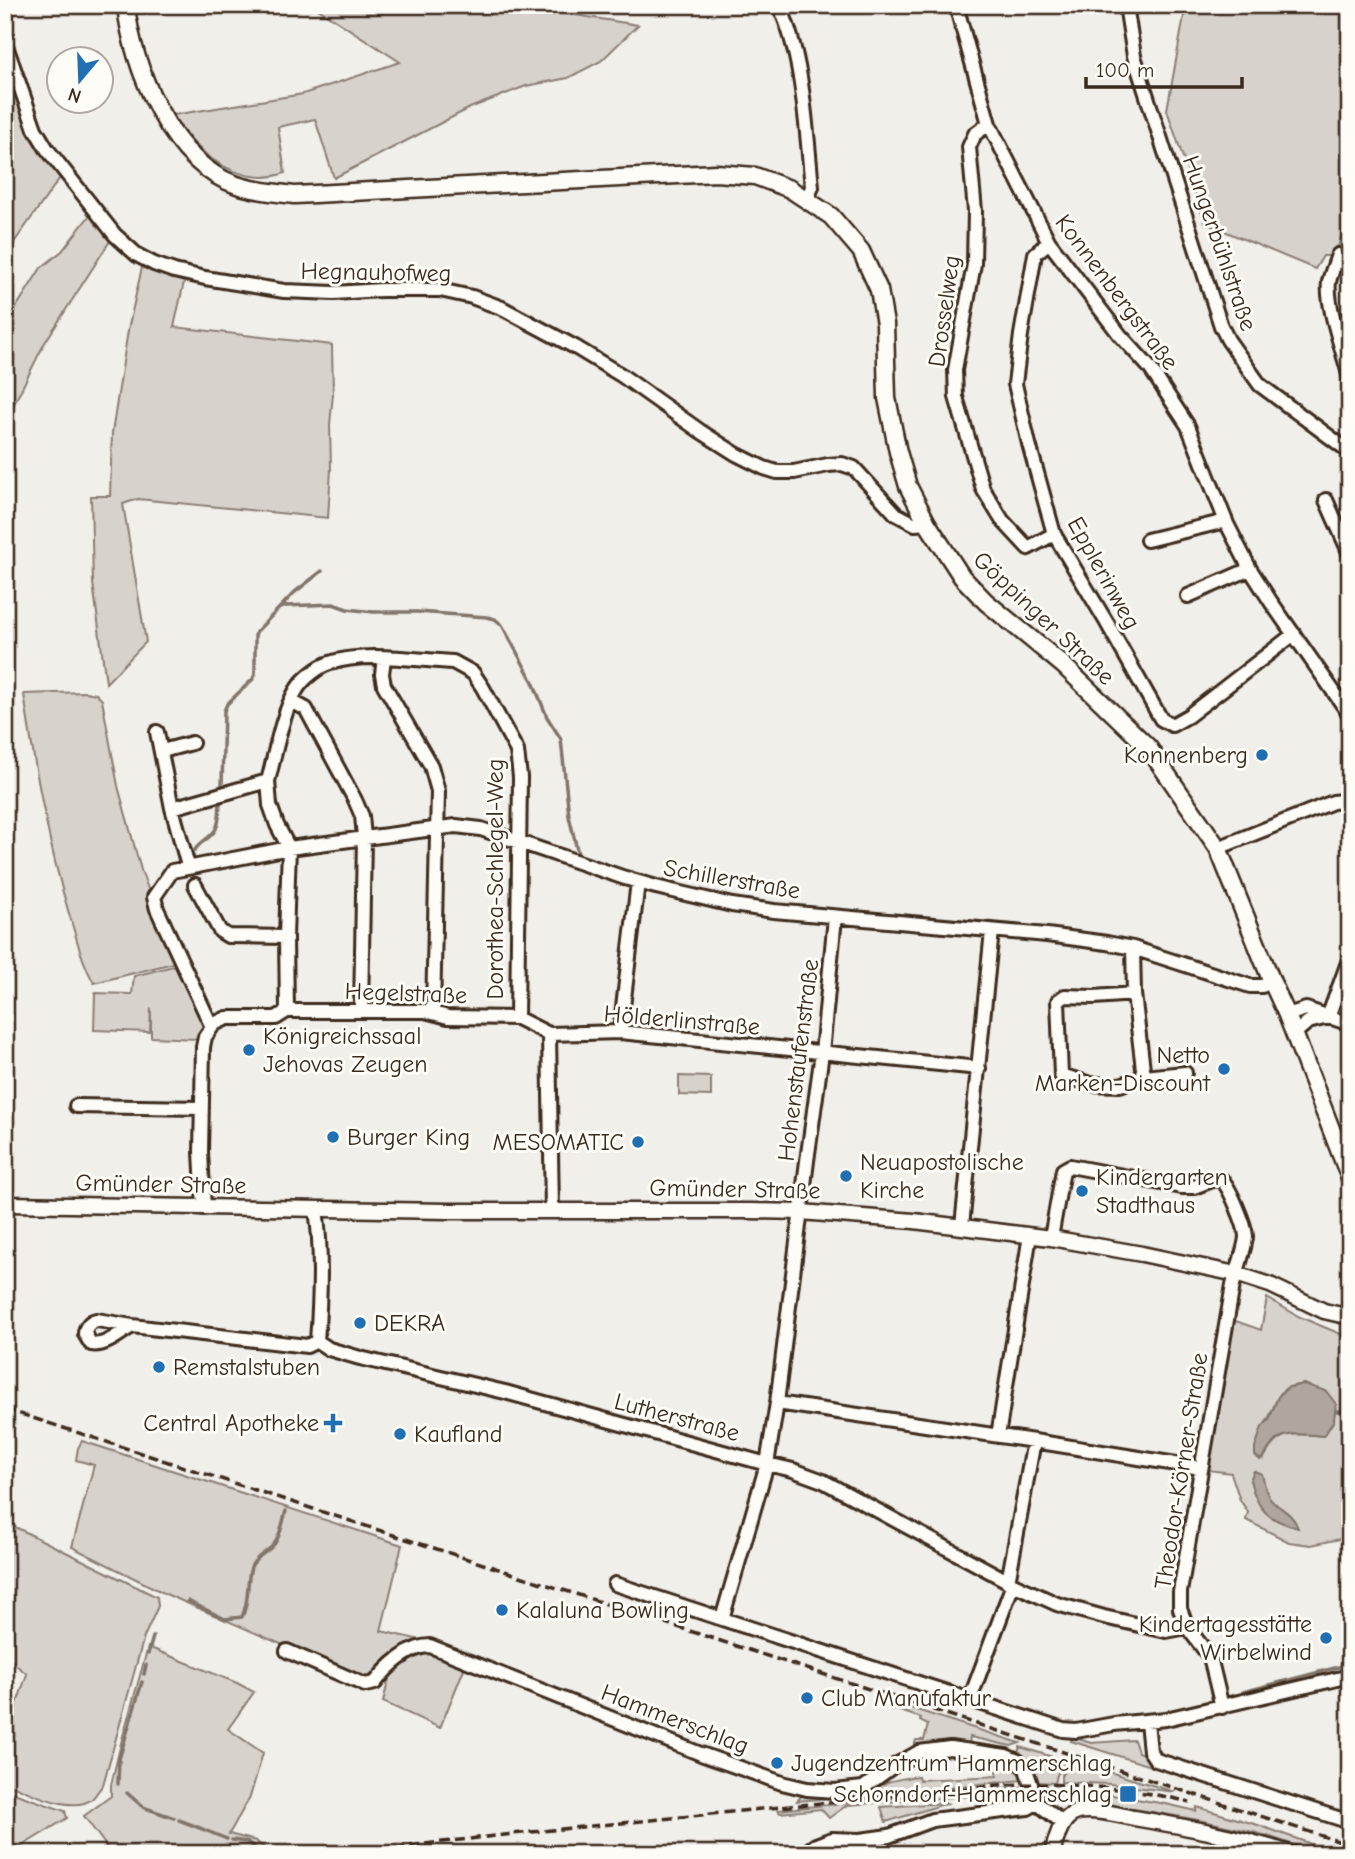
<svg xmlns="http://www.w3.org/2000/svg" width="1355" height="1859" font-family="'Comic Neue',sans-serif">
<rect width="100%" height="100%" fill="#f1efea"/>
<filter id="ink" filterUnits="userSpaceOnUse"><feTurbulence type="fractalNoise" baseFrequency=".0143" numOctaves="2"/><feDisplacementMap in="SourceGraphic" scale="14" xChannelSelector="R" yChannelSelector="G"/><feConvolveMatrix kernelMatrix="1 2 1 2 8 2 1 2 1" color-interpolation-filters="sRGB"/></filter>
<g filter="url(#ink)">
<path fill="#d7d2cc" stroke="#897e75" stroke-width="2" fill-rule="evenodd" d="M312 5H512L638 25 601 61 568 78 526 86 470 108 334 178 315 119 278 127 285 173C252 185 215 167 193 142 185 134 179 124 173 115L303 94 400 62Z
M1186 5H1350V209L1335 256H1323L1315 269 1205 223 1167 110Z
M5 53 62 175 5 255Z
M90 215 110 241 44 344 9 414 5 412V325L41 268 62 251Z
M142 267 184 282 174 327 332 345 333 394 330 425 331 469 328 518 138 499 123 504 146 642 106 683 93 583 91 496H110L112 433 128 330Z
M86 692 96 694 102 700 118 786 141 870 150 894 148 903 151 914 163 929 177 962 94 983C82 962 77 940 70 917 48 844 35 769 24 694Z
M181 964 200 1006 205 1026 197 1039 151 1037V1008L150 1032 94 1030 95 993 132 994 134 976Z
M679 1076 711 1077V1096L679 1095Z
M1267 1298 1300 1317 1350 1338V1537L1311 1545 1289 1542 1246 1520 1248 1512 1240 1500 1231 1473 1208 1470 1233 1320 1261 1330ZM1304 1384 1334 1420 1324 1436C1294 1434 1279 1428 1264 1458L1262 1428C1273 1416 1274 1396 1286 1388 1291 1386 1299 1385 1304 1384Z
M82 1441 402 1545 381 1631 425 1641 394 1655 372 1675 361 1679 168 1595 72 1547 94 1465 76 1460 78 1448Z
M5 1522 157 1597 158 1606 144 1637 103 1785C99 1789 96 1795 92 1799 72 1815 26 1791 5 1782V1739L27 1674 5 1656Z
M148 1647 237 1683 254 1692 228 1729 263 1753 250 1797 229 1834 256 1841 271 1854H112L84 1816 111 1796V1785L121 1743Z
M427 1651 466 1664 440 1728 383 1702 391 1670 410 1658Z
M895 1703 1020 1743 1011 1746 970 1737 969 1744 954 1741 914 1747 916 1740H924L928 1725 920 1721 921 1718 894 1709Z
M1072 1737 1091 1743 1134 1740 1138 1752 1145 1755 1149 1762 1182 1774V1776L1071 1741Z
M1020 1747 1066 1761 1057 1775 1055 1783 1035 1782 1030 1766 1018 1753Z
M997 1764C1009 1765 1019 1769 1024 1780L797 1801 802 1795C822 1797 856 1796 875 1789 877 1788 884 1784 885 1783 896 1779 907 1778 918 1776L919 1780 997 1776Z
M1086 1765 1175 1792 1110 1784 1061 1782V1776L1068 1766 1079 1768Z
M1025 1787 1026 1792 847 1805 829 1818 821 1809 780 1813 778 1810 978 1789Z
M5 1790 65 1811 67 1818 9 1854H5Z
M1100 1793 1166 1804 1196 1811 1197 1807 1258 1825 1339 1854C1312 1854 1284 1840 1257 1833 1204 1820 1152 1811 1098 1804Z
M945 1803 949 1804 941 1805 886 1822 881 1807Z"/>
<path fill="#aea69f" stroke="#80746b" stroke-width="2" d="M1303 1384 1326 1391 1336 1404 1334 1420 1324 1436C1309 1435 1286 1430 1274 1442 1269 1448 1266 1455 1260 1460L1255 1455V1448L1262 1427 1269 1420 1278 1397 1287 1388Z
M1254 1471 1262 1474C1264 1481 1265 1491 1269 1497 1279 1510 1292 1511 1298 1528 1268 1520 1257 1510 1250 1480Z"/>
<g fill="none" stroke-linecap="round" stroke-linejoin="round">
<path stroke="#80746b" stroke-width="3.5" d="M280 608 286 606 333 604 347 609 374 612H417L487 617 495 619 502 625 533 682 547 717 561 739 569 816 578 854
M222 785 224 711 227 704 253 679 255 674V636L256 632 295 592 322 571
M195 850C200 842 207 840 213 833 220 826 219 812 220 803
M1336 1411H1346L1350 1414
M188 1601 225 1619 242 1617C250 1600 246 1583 251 1567 255 1556 269 1552 275 1543 281 1534 283 1521 286 1511
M148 1654 153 1637
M144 1674 146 1665
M1243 1692 1350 1664
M118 1784 119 1759 142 1682
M127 1793 143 1807 174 1818
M179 1820C196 1826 211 1833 227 1839
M232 1840 247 1842 264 1854"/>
<g stroke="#3b2a1e" stroke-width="18">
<path id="minor" d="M779 5C804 58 806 129 812 187L807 199
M956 5 989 124 1049 242 1120 335 1150 368 1188 426 1227 524 1250 569 1271 602 1350 715
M1126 5 1134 56 1221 326 1228 340 1260 385 1350 452
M5 43 35 129 47 149 115 235 137 255 154 264 174 271 205 278 284 291 334 293 381 290H440L472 297 502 308 575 347 621 375 700 431 736 454 764 468 777 472H794L828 465 842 464 854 468 896 514 915 524 927 523
M989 124 975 134 969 147 975 211 974 264 955 370 956 397 983 489 1002 520 1028 548 1054 534
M1049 242 1035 254 1021 335 1015 384 1029 444 1054 534 1107 623 1161 719 1172 725 1188 716 1294 634
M1338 255C1335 264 1331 273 1329 282 1326 305 1344 354 1350 378
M1326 500 1350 554
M1147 540 1226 521
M1188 596 1250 569
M384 658 382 674 384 685 431 766 438 791 433 1012
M291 701 306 709 355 800 362 816 364 837 361 1011
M157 732 172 808 188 866
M162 751 192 743
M268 781 270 805 277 825 289 848 286 937 287 1011
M172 808 268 781C275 755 282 712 297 689 303 679 319 666 330 663 363 651 417 660 453 662L473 673 483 688 517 751 520 777 517 1018
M1218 848 1333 802 1350 800
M195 885 220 931 228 936 286 937
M1133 948 1134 994 1144 1077 1120 1085 1091 1084 1061 1075 1058 1001 1065 996 1094 997 1134 994
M1287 1015 1306 1009 1350 1024
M1328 1017 1350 957
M212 1027 157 909 154 897 172 871 289 848 456 826 481 829 625 878 656 887 732 905 774 911 1047 935 1107 943 1133 948 1250 986H1262L1272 982
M620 1032 638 882
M549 1034 552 1210
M1294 1034 1308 1022 1328 1017
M1144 1077 1185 1073
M76 1106 202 1108
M204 1208 201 1152 203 1047 205 1037 214 1024 227 1018H276L287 1011H425L448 1017 517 1018 549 1034 620 1032 979 1068
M316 1210C322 1249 320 1302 317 1341
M962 1226 992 931
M1051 1238 1063 1170 1070 1166 1182 1187H1194L1215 1179 1222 1180C1230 1188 1245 1224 1246 1236 1246 1246 1236 1274 1233 1285L1180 1592V1609L1187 1627 1210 1657 1222 1707
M132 1326C119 1334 105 1347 91 1344L85 1334C85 1327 90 1321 97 1320L132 1326 307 1346 317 1341 329 1349 360 1358 505 1392 767 1464 793 1470 823 1481 1013 1584 1057 1604 1104 1617 1166 1631 1187 1627
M777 1403 1034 1441 1201 1468
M998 1436 1030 1235
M1008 1582 1034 1441
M615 1584 1063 1730 1076 1731 1114 1724 1166 1719 1350 1676
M722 1619 767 1464 777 1403 807 1161 822 1053 835 917
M287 1651 365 1685 375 1683C387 1667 409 1646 430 1646L701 1754 782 1783 807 1789 835 1791 863 1788 892 1767 919 1752 950 1748 1006 1756 1018 1761 1026 1769 1037 1803 1063 1823
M970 1699 1013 1584
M1147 1722 1150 1751 1156 1760 1350 1822
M803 1854 816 1845 832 1839 860 1840 889 1836 932 1820 1028 1808 1037 1803"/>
</g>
<g stroke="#3b2a1e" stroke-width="19">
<path id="tertiary" d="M5 1204 448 1211H750L801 1212 914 1221 1051 1238 1142 1254 1236 1274 1270 1285 1324 1311 1350 1317
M1052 1854C1056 1840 1060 1819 1075 1813 1089 1807 1119 1815 1134 1818 1187 1827 1241 1837 1292 1854"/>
</g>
<g stroke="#3b2a1e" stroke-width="21">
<path id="secondary" d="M126 5C132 68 172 164 237 185 255 191 276 193 295 195L716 173 755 176 790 189 831 216 861 251 879 290 885 324 887 398 898 452 908 486 927 523 962 577 986 602 1063 665 1148 747 1218 848 1272 982 1287 1015 1350 1178"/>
</g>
<use href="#minor" stroke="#fdfcf7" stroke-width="12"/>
<use href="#tertiary" stroke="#fdfcf7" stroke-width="14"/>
<use href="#secondary" stroke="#fdfcf7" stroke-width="16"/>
<path stroke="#3b2a1e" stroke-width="3.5" stroke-dasharray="10 5" stroke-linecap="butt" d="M5 1409 1350 1845
M366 1854 416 1845 522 1833 998 1785C1063 1782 1127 1787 1190 1802"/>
</g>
</g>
<g fill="#1f6fb2" stroke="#fdfcf7" stroke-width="2.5">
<circle cx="1262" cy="755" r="7"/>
<circle cx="249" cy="1050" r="7"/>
<circle cx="1224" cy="1069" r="7"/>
<circle cx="333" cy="1137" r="7"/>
<circle cx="638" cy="1142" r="7"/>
<circle cx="846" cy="1176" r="7"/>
<circle cx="1082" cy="1191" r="7"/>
<circle cx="360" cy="1323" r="7"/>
<circle cx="159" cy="1367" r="7"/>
<path d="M329.5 1412.5h7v7h7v7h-7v7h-7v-7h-7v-7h7z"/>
<circle cx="400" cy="1434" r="7"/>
<circle cx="502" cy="1610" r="7"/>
<circle cx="1326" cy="1638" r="7"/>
<circle cx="807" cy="1698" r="7"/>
<circle cx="777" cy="1763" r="7"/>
<rect x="1119" y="1785" width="18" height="18" rx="3.5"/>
</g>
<g text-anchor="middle" stroke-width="6" stroke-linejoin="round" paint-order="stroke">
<g font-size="24" fill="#3b2a1e" stroke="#fdfcf7">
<text transform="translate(1220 243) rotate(71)" y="8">Hungerbühlstraße</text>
<text transform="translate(376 272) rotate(1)" y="8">Hegnauhofweg</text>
<text transform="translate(1117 292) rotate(53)" y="8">Konnenbergstraße</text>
<text transform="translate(944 311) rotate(-82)" y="8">Drosselweg</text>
<text transform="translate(1104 573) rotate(61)" y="8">Epplerinweg</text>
<text transform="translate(1044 618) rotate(43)" y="8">Göppinger Straße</text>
<text transform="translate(495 879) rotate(-90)" y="8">Dorothea-Schlegel-Weg</text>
<text transform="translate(732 879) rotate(10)" y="8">Schillerstraße</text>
<text transform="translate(406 993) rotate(2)" y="8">Hegelstraße</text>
<text transform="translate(682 1020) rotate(5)" y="8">Hölderlinstraße</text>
<text transform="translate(798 1060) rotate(-83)" y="8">Hohenstaufenstraße</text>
<text transform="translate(161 1184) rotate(1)" y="8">Gmünder Straße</text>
<text transform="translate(735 1189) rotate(1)" y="8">Gmünder Straße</text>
<text transform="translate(677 1417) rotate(15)" y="8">Lutherstraße</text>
<text transform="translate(1181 1471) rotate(-81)" y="8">Theodor-Körner-Straße</text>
<text transform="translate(675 1719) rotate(21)" y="8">Hammerschlag</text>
</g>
<g font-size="24" fill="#3b2a1e" stroke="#fdfcf7" text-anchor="start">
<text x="1248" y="763" text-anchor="end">Konnenberg</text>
<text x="263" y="1044">Königreichssaal<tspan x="263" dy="28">Jehovas Zeugen</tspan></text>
<text x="1210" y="1063" text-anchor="end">Netto<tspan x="1210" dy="28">Marken-Discount</tspan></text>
<text x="347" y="1145">Burger King</text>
<text x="624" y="1150" text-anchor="end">MESOMATIC</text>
<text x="860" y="1170">Neuapostolische<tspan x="860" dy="28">Kirche</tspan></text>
<text x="1096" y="1185">Kindergarten<tspan x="1096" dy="28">Stadthaus</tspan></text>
<text x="374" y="1331">DEKRA</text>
<text x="173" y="1375">Remstalstuben</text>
<text x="319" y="1431" text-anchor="end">Central Apotheke</text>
<text x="414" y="1442">Kaufland</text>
<text x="516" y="1618">Kalaluna Bowling</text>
<text x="1312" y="1632" text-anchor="end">Kindertagesstätte<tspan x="1312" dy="28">Wirbelwind</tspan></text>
<text x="821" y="1706">Club Manufaktur</text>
<text x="791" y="1771">Jugendzentrum Hammerschlag</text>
<text x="1112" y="1802" text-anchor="end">Schorndorf-Hammerschlag</text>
</g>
</g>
<rect width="1355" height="1859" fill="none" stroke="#fdfcf7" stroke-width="28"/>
<rect x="14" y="14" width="1327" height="1831" fill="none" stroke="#3b2a1e" stroke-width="2.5" filter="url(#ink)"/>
<g transform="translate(80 80) rotate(199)"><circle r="33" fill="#fdfcf7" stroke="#afa8a0" stroke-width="2"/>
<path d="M0-5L12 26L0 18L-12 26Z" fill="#1f6fb2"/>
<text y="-10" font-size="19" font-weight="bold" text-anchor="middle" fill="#3b2a1e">N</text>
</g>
<path d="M1086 77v10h156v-10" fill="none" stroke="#3b2a1e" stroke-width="3.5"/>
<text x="1096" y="77" font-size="21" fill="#3b2a1e" stroke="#fdfcf7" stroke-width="5" paint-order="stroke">100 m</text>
</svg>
